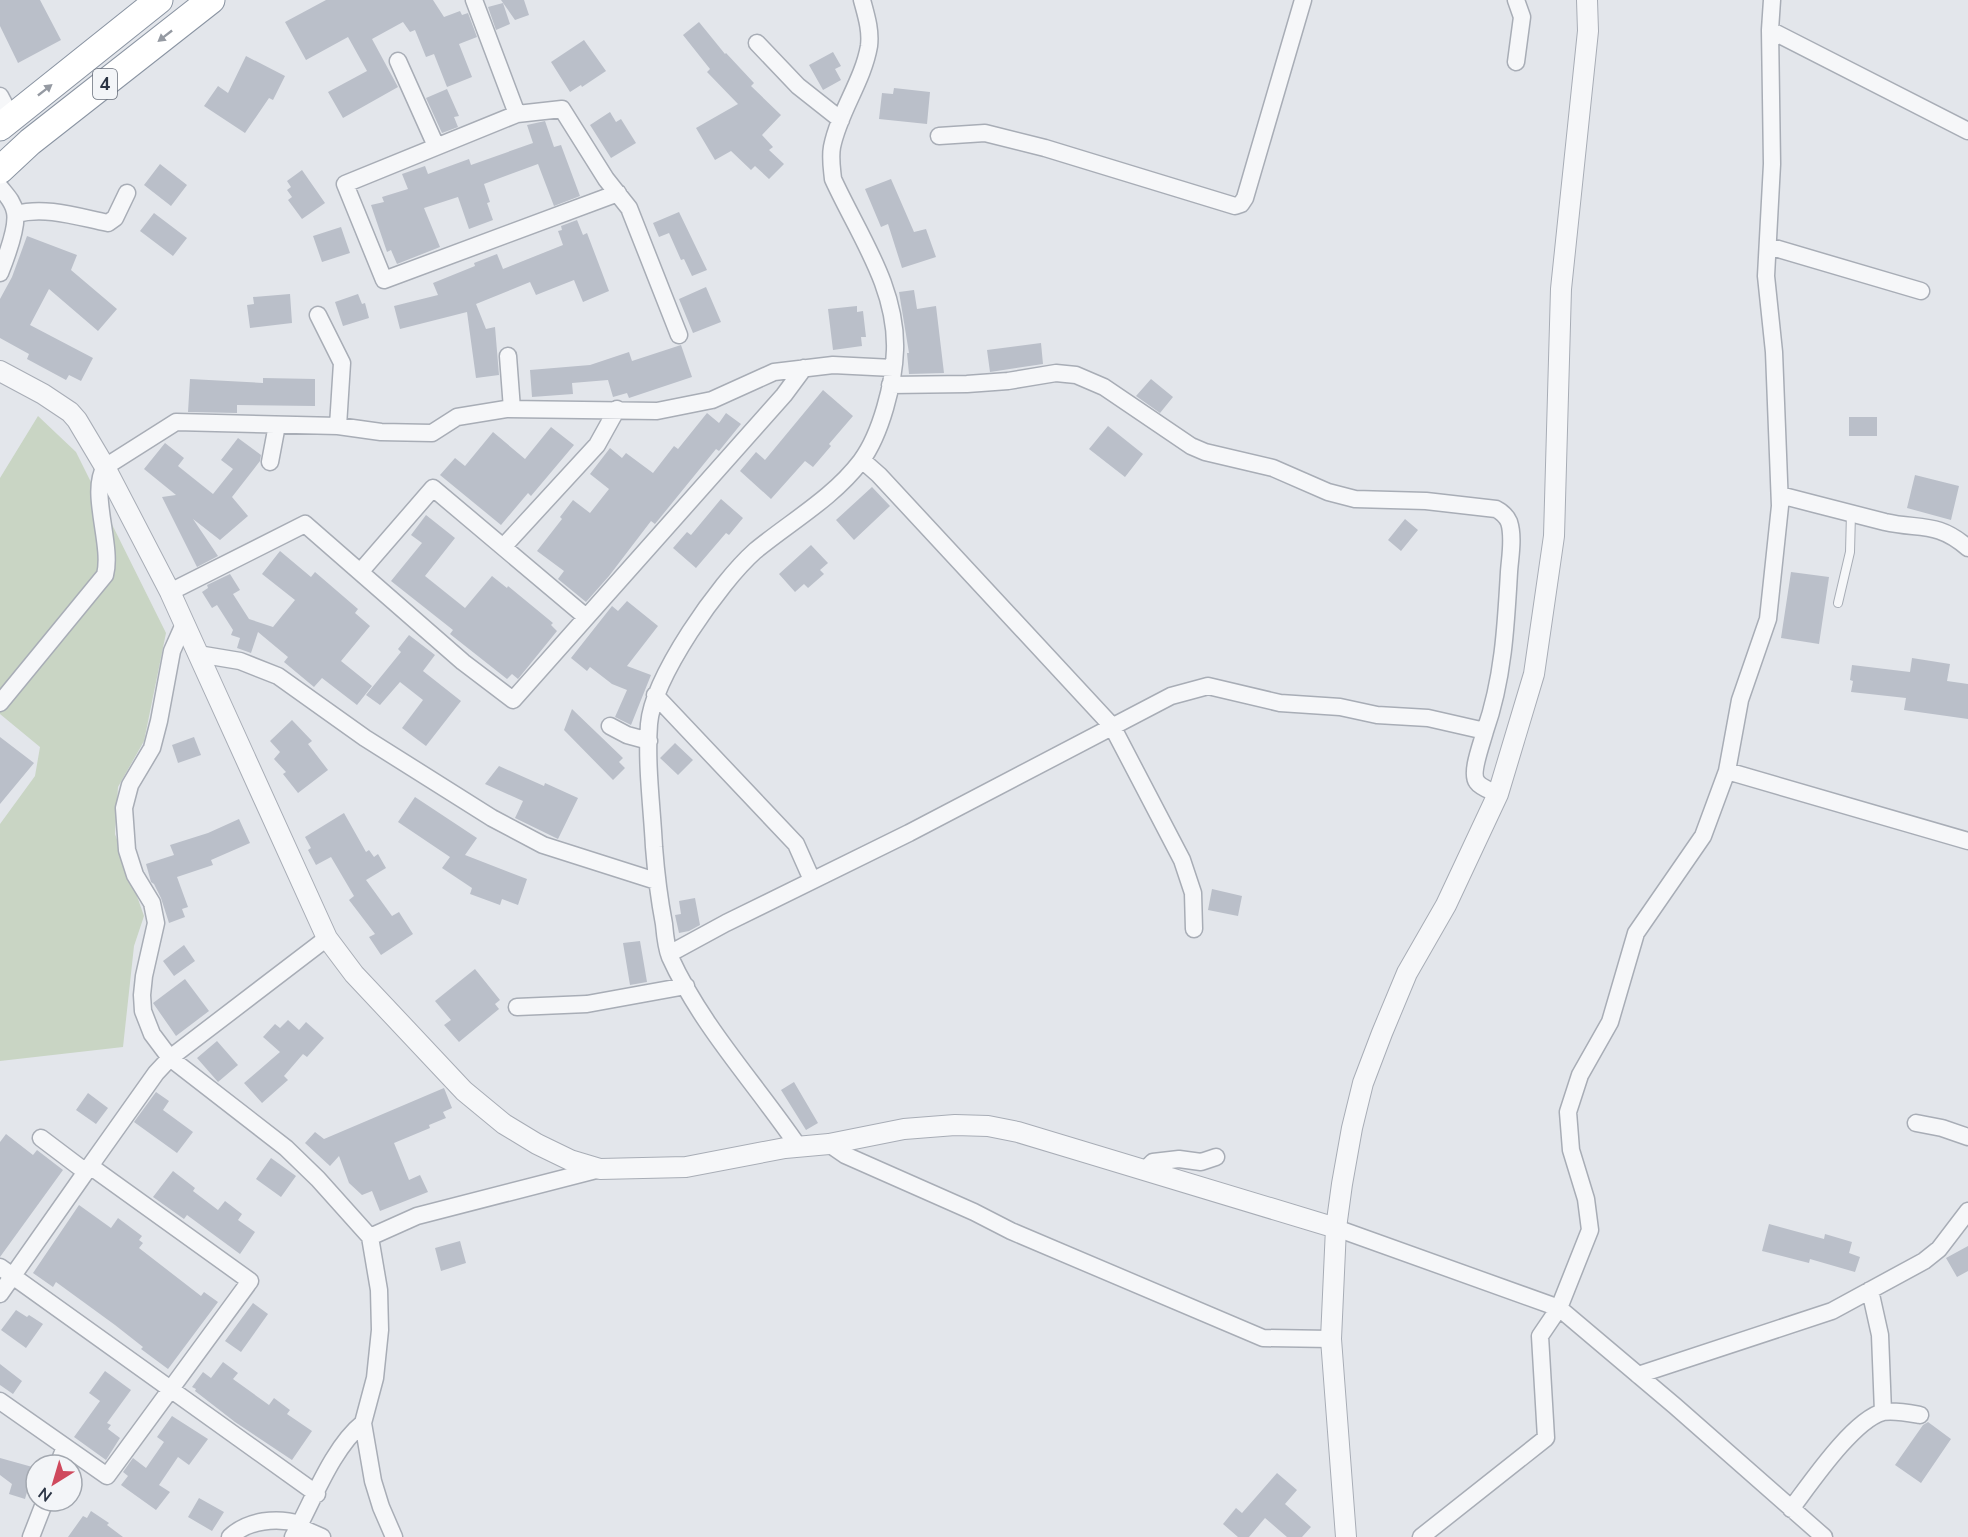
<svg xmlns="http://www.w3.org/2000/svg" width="1968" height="1537" font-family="'Nunito Sans',sans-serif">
<rect width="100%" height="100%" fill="#e3e6eb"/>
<path fill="#c9d5c4" d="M38 416 76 452 166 633 144 741 118 787 115 834 144 916 134 946 123 1047 0 1061V824L35 776 40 747 0 714V478Z"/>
<path fill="#babfc9" d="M0 0H40L61 40 18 63 0 26Z
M326 0H433L444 17 460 11 462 15 468 13 477 37 459 44 472 77 447 87 434 54 426 57 415 30 410 32 403 22 372 39 398 87 343 118 328 92 367 71 348 37 306 60 285 22Z
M501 0H524L529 15 515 20Z
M503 3 510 24 496 30 488 7Z
M699 22 725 54 726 53 754 83 751 86 781 115 762 135 773 147 769 150 784 164 769 179 755 166 751 170 731 151 715 160 696 128 738 104 707 72 710 69 683 35Z
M584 40 606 71 582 87 581 85 570 92 551 62Z
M833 52 841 66 835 69 841 80 823 90 809 65Z
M246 56 285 76 273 100 269 98 245 133 204 106 218 86 228 93Z
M894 88 930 92 927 124 879 119 882 93 893 94Z
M447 89 459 116 454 117 458 127 442 133 426 98Z
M610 112 616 122 621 119 636 143 611 158 590 125Z
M545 121 554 147 561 145 580 196 554 206 538 164 484 184 490 202 487 203 493 220 469 229 458 197 424 208 440 247 397 264 391 250 387 252 371 205 384 202 382 197 408 189 402 174 425 166 428 174 469 159 471 165 533 143 527 125Z
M160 164 187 185 171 206 144 185Z
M302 170 325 203 302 219 288 200 292 197 287 190 291 187 287 181Z
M891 179 914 232 926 229 936 257 902 268 888 224 881 227 865 189Z
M679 212 707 270 692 276 684 259 681 260 669 233 659 237 653 223Z
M154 213 187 238 173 256 140 231Z
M577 220 583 235 587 233 609 291 583 302 574 280 536 295 530 282 476 304 486 329 495 327 499 375 476 378 467 312 400 329 394 306 438 295 433 283 475 266 474 263 497 254 503 269 563 245 558 231 562 230 561 226Z
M341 227 350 253 322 262 313 236Z
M27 236 77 255 71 270 117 309 98 331 49 289 30 325 93 358 81 381 69 375 66 380 27 359 29 354 0 338V299L12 277Z
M706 287 721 322 693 333 679 299Z
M914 290 917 309 936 306 944 373 909 374 907 353H909L899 292Z
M290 294 292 323 250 328 247 305 254 304 253 297Z
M358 294 362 304 365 303 369 318 343 326 335 302Z
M857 306V312L863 311 866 337H861L862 346 833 350 828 309Z
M1041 343 1043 364 990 372 987 350Z
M681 345 692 377 629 398 627 393 613 397 608 380 572 383 573 394 532 397 530 370 590 365 629 352 632 361Z
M263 378 315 379V406L237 405V413L188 412 190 379 263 383Z
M1151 379 1173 397 1160 413 1136 396Z
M823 390 853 416 829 444 831 446 813 467 805 461 771 499 740 471 756 452 765 460Z
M707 413 719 423 726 413 741 424 719 451 716 449 655 524 651 521 609 576 586 602 558 579 564 571 537 551 562 519 560 517 573 500 590 513 609 489 590 474 610 448 622 458 626 453 653 473 674 446 678 449Z
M1849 417H1877V436H1849Z
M1108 426 1143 454 1125 477 1089 449Z
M551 427 574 445 531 496 528 493 501 525 440 475 455 458 465 466 493 432 525 459Z
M238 438 261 455 260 461 232 497 248 516 220 540 193 519 218 556 197 567 162 497 176 495 144 469 165 443 184 458 178 466 213 494 233 469 221 460Z
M1915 475 1959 486 1951 520 1907 508Z
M872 487 890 506 854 540 836 520Z
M721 499 743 518 729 535 726 533 696 568 673 548 687 532 691 535Z
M426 515 455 538 425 576 465 608 492 576 507 588 508 586 553 623 551 625 557 631 518 679 512 674 507 679 450 634 453 630 391 581 422 543 411 535Z
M1405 519 1418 530 1401 551 1388 540Z
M811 545 828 563 820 570 824 574 808 588 804 584 795 592 779 574Z
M280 551 311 577 315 572 358 609 355 613 370 626 341 661 372 686 357 705 322 678 314 687 284 662 288 657 258 632 251 653 237 648 240 638 231 635 233 630 217 605 212 608 202 592 208 588 207 585 230 574 240 590 233 594 249 619 273 627 295 600 262 574Z
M1791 572 1829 577 1819 644 1781 638Z
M627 601 658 626 627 666 651 675 631 725 615 717 627 690 612 684 590 667 587 671 571 658 612 606 618 611Z
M409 635 435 655 423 671 461 701 426 746 402 728 423 700 400 682 380 705 366 695 401 652 398 649Z
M1912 658 1950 664 1947 681 1968 684V719L1904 710 1906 698 1851 692 1853 681 1850 680 1852 665 1910 672Z
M572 709 623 758 619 762 625 768 613 780 564 730Z
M292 720 312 741 308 744 328 770 298 793 283 774 286 772 274 759 280 752 270 741Z
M0 737 34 763 0 804Z
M194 737 201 755 178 763 172 745Z
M675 743 693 760 678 775 660 758Z
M499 766 544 786 545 783 578 798 558 839 515 818 523 801 485 784Z
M415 797 477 838 465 855 527 879 518 905 502 899 500 905 470 894 472 888 442 868 450 857 398 822Z
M344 813 366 852 369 850 374 857 378 854 386 868 366 880 392 916 399 912 413 934 381 955 369 937 375 934 349 900 354 896 331 857 316 865 308 850 311 848 305 837Z
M239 819 250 843 211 860 213 865 177 877 188 907 182 909 185 917 169 923 161 898 154 884 151 882 146 864 174 855 170 845 208 833Z
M1212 889 1242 896 1238 916 1208 910Z
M695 898 700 925 689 931 679 933 675 915 681 914 679 901Z
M640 941 647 982 630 985 623 943Z
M184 945 195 961 174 976 163 961Z
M475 969 500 1000 495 1004 499 1009 459 1042 444 1025 451 1020 435 1001Z
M185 979 209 1011 176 1036 153 1003Z
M288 1020 299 1030 306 1022 324 1038 307 1057 303 1054 284 1076 288 1080 262 1103 244 1083 280 1052 263 1037 275 1024 280 1028Z
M217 1041 238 1065 218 1082 197 1058Z
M794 1082 818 1123 806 1130 781 1090Z
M444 1088 452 1108 443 1112 446 1118 429 1125 430 1128 394 1143 409 1180 420 1175 428 1192 380 1211 372 1191 362 1195 349 1183 339 1156 330 1166 305 1143 315 1132 324 1139Z
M156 1092 169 1101 163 1110 193 1132 177 1153 134 1122Z
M88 1093 108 1108 96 1124 76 1110Z
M6 1134 33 1155 37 1150 63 1170 0 1257V1142Z
M271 1158 296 1176 281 1197 256 1179Z
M173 1171 195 1188 193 1191 218 1210 225 1201 242 1214 238 1220 255 1232 240 1254 187 1215 184 1219 153 1197Z
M79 1205 111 1228 118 1218 142 1236 139 1240 143 1243 139 1248 201 1296 204 1292 218 1302 168 1369 141 1349 143 1347 115 1325 56 1282 53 1287 33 1273Z
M1769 1224 1824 1239 1825 1234 1852 1242 1849 1253 1860 1257 1855 1272 1810 1259 1809 1263 1762 1251Z
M460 1241 466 1263 441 1271 435 1248Z
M1968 1246V1271L1957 1277 1946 1258Z
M253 1303 268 1314 241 1352 225 1341Z
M16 1310 27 1317 29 1315 43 1324 26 1348 1 1330Z
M223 1362 238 1373 233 1379 269 1405 274 1398 290 1410 287 1414 312 1431 292 1460 235 1422 195 1391 196 1389 192 1387 203 1372 211 1378Z
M0 1364 22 1381 13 1394 0 1385Z
M105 1371 131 1390 107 1423 111 1425 108 1429 120 1438 106 1460 74 1437 100 1401 89 1393Z
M172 1416 208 1439 189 1465 178 1457 159 1485 170 1492 156 1510 121 1485 128 1476 123 1472 133 1458 146 1468 164 1442 157 1437Z
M1928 1422 1951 1439 1921 1483 1895 1465 1923 1425Z
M0 1458 36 1468V1494L27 1492 25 1499 9 1494 12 1484 0 1475Z
M1277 1473 1297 1490 1285 1504 1311 1527 1302 1537H1287L1265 1518 1249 1537H1238L1223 1524 1236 1508 1242 1513Z
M199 1498 224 1512 212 1531 188 1517Z
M91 1511 109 1523 107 1525 123 1537H68L83 1516 87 1518Z"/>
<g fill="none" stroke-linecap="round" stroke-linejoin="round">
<g stroke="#a8adb6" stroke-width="10">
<path id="service" d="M1838 603 1850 552 1851 513"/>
</g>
<g stroke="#a8adb6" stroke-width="19">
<path id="minor" d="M474 0 517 114
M1516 0 1522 17 1516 62
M1770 30 1968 131
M757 43 798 86 841 120
M398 61 436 146
M0 96 11 117
M939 136 985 133 1045 148 1235 206 1241 204 1245 198 1303 0
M0 187C6 195 13 201 15 212 18 227 6 258 0 273
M618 193 384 280 345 184 517 114 562 109 606 179 629 208 679 335
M16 214C46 206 78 217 108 223L115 218 127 193
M1768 246 1921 291
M318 315 342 363 338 426
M508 356 512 409
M890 385 967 384 1008 381 1056 373 1076 375 1104 387 1191 446 1205 452 1273 468 1328 492 1355 499 1426 501 1496 509C1502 512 1506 515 1509 522 1514 537 1510 557 1509 572 1506 626 1503 680 1485 731
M862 460 879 475 1112 726 1182 860 1193 893 1194 929
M270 462 277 425
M1780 495C1815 504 1849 513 1885 522 1920 530 1937 521 1968 548
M504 546 597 445 617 409
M361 571 433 488 586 617
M170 592 305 524 463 662 513 700 784 395 804 368
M184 624 172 651 159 721 152 748 130 785 124 808 127 850 135 875 152 903 156 923 144 976 142 995 143 1011 152 1034 170 1058 286 1148 318 1179 370 1237 379 1290 380 1330 375 1378 363 1423 373 1481 381 1507 394 1537
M198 654 240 661 278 676 365 738 492 818 543 845 656 881
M655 695 796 844 812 880
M0 703 105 575C113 545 89 492 105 467L176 422 338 426 381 432 432 433 457 417 506 409 657 411 712 400 774 372 833 365 893 368
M610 726 627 735 649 741
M1727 771 1968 841
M669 954 726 923 909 833 1171 696 1208 686 1280 703 1340 707 1377 715 1428 718 1485 731C1482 743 1470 773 1477 782 1481 788 1492 791 1498 794
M517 1007 587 1004 686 986
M1916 1123 1942 1128 1968 1137
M41 1138 86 1172
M829 1144 845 1155 974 1212 1011 1231 1263 1338 1331 1339
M798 1146C755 1083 702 1027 670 957 666 947 665 935 664 924 659 898 656 873 654 847 652 807 646 765 649 724 653 677 719 583 755 551 790 522 833 498 861 461 881 434 894 383 895 350 897 287 858 234 833 179 832 169 830 158 832 147 839 112 863 81 869 46 871 30 866 15 862 0
M1144 1171 1153 1162 1179 1159 1201 1162 1216 1157
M1336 1228 1559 1308 1675 1406 1824 1537
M370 1237 417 1216 600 1169
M0 1267 317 1494
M1870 1290 1880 1335 1883 1412
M0 1294 90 1166
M1638 1375 1832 1311 1924 1261 1939 1249 1968 1211
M0 1401 107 1476 250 1281 90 1166 156 1073 170 1058 327 938
M58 1465 65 1447
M1791 1509C1810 1484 1853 1420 1883 1412 1894 1410 1909 1413 1920 1415
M299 1527 322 1537
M31 1537 45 1501
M230 1537C248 1520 277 1517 300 1524
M293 1537C313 1501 332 1448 363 1423
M1421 1537 1546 1438 1540 1336 1559 1308 1590 1230 1586 1199 1571 1150 1568 1112 1580 1075 1610 1022 1636 933 1703 836 1727 771 1740 700 1768 619 1780 506 1774 352 1766 276 1772 164 1770 30 1772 0"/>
</g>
<g stroke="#a8adb6" stroke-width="22">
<path id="tertiary" d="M0 371 43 394 70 412 77 420 105 467 170 592 327 938 354 974 464 1091 504 1124 537 1144 570 1160 600 1169 686 1167 785 1148 829 1144 904 1129 955 1125 988 1126 1018 1132 1081 1151 1336 1228
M1346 1537 1331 1339 1336 1228 1342 1184 1352 1128 1363 1083 1382 1033 1407 973 1446 905 1498 794 1534 674 1554 536 1561 289 1588 31 1587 0"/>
</g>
<g stroke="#8a94a2" stroke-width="29">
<path id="trunk" d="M0 127 159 0
M0 170 30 142 211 0"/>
</g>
<use href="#service" stroke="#f6f7f9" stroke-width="8"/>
<use href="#minor" stroke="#f6f7f9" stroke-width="16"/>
<use href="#tertiary" stroke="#f6f7f9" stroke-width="20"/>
<use href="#trunk" stroke="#fff" stroke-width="27"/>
</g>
<defs><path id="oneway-solid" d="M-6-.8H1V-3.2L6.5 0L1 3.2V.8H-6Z" transform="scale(1.5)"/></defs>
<g fill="#959aa2">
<use href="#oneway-solid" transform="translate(165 36) rotate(142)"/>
<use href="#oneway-solid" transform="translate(45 90) rotate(-38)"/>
</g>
<g text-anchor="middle" stroke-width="4.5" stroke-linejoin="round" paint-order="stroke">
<rect fill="#f3f5f8" stroke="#676e7a" stroke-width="1.5" x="93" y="69" width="24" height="30" rx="4.5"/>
<g font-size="18" font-weight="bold" fill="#2b3444">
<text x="105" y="90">4</text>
</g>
</g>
<g transform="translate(54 1483) rotate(217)"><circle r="28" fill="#f3f5f8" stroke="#a3a8b0" stroke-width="1.5"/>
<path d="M0-4.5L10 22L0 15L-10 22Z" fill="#cf495d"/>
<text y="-9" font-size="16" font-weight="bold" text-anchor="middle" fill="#2b3444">N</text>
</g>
</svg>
